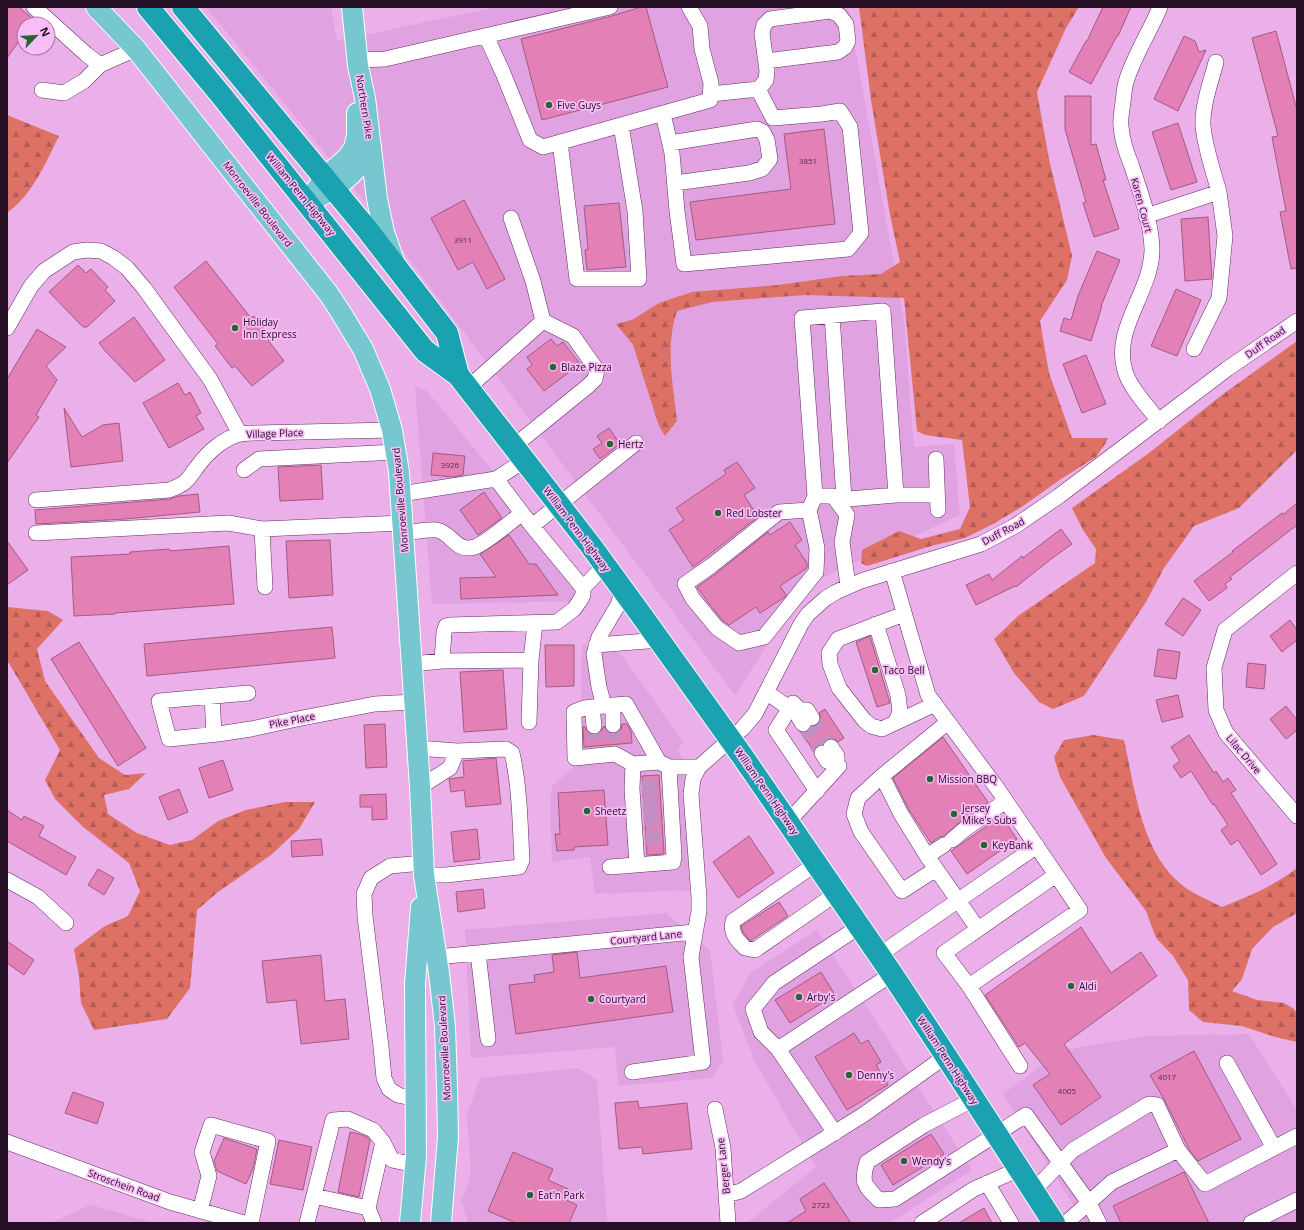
<svg xmlns="http://www.w3.org/2000/svg" width="1304" height="1230" font-family="'Open Sans',sans-serif">
<defs>
<pattern id="forest-firs" width="22" height="20" patternUnits="userSpaceOnUse"><rect width="22" height="20" fill="#dd7166"/><path d="M5 1l3.5 6h-7zM16 11l3.5 6h-7z" fill="#b35b54"/></pattern>
</defs>
<rect width="100%" height="100%" fill="#ebafea"/>
<path fill="#e1a2e1" d="M206 7H331L337 41 497 7H848L904 321 914 447 954 444 960 515 806 585 735 695 383 224Z
M415 387 427 391 592 592 589 601 432 604Z
M582 644 621 654 683 742 677 751 684 759 690 890 595 894 590 857 552 862 550 803 552 786 573 768 569 731 581 706Z
M666 913 710 950 723 1060 712 1078 618 1086 615 1047 471 1058 465 930Z
M817 930 972 1170 890 1223H747L816 1167 755 1062 733 1005 750 973Z
M1249 1034 1297 1110V1223H1085L1003 1094 1063 1050 1147 1036Z
M578 1068 597 1080 607 1223H468L461 1200 467 1188 471 1173 467 1115 480 1078Z
M90 1205 156 1223H51Z"/>
<path fill="url(#forest-firs)" d="M859 7H1079L1066 28 1037 92 1049 159 1072 256 1067 280 1040 321 1049 373 1072 438H1108L1105 444 1096 457 1061 479 1023 506 995 523 965 538 931 546 867 566 861 563 862 550 899 531 921 539 960 529 970 507 962 440 925 435 917 431 904 298 805 295 712 302 677 311C665 346 673 385 677 421L665 436 659 426 633 345 616 324 632 320 659 303 692 292 778 285 842 276 881 274 900 262 890 215 871 100Z
M7 115 59 136C45 164 33 194 7 213Z
M1297 341V450L1239 508 1194 526 1164 568 1146 602 1084 696 1053 709 1039 702 1014 673 994 639 1018 616 1095 563 1096 549 1083 530 1072 508 1149 453 1222 395Z
M7 607 48 611 63 620 37 649 45 681 99 758 125 775 146 773 129 789 104 795 108 814 137 833 170 845 192 840 218 821 246 810 285 802H315L299 829 271 855 218 892 197 910 190 988 167 1019 94 1030 81 1003 79 977 74 949 105 926 128 916 140 891 129 863 82 826 55 799 45 780 60 750 7 660Z
M1093 735 1124 740C1135 789 1141 852 1182 885 1191 893 1211 901 1222 907 1249 896 1274 886 1297 868V913L1273 927 1252 949 1242 979 1232 991 1257 1000 1284 1003 1294 1009 1297 1013V1042L1275 1037 1242 1026 1203 1022 1189 1010 1188 980 1173 956 1156 938 1146 911 1106 858 1060 777 1054 757 1064 740Z"/>
<path fill="#e380b6" stroke="#a15b81" d="M7 7H19L39 24H24V34L7 58Z
M641 7H646L668 87 542 120 521 39 612 16Z
M1103 7H1131L1118 36H1117L1091 84 1069 72 1086 41H1087Z
M1276 31 1297 110V268L1291 269 1280 212 1286 211 1272 137 1278 136 1252 38Z
M1184 36 1195 41 1199 52 1206 50 1178 111 1154 99Z
M1065 96H1091V145L1096 144 1106 180H1103L1119 229 1094 237 1083 203 1086 202 1065 129Z
M1178 123 1197 182 1171 190 1152 132Z
M824 129 835 224 696 240 690 202 791 189 784 134Z
M464 200 505 279 487 289 473 262 458 270 431 218Z
M619 203 626 267 587 270 585 250 588 249 584 206Z
M1208 217 1212 279 1185 281 1181 219Z
M1097 251 1120 260 1101 306H1102L1091 341 1060 331 1064 318 1071 320 1078 296Z
M206 261 251 318 254 316 271 338 268 340 284 361 252 386 235 366 232 368 215 346 218 344 174 287Z
M78 265 86 273 91 269 108 287 105 290 115 301 87 327H83L49 292Z
M1176 289 1201 300 1177 356 1151 346Z
M134 317 165 360 135 382 107 353 99 343Z
M37 329 66 347 46 366 57 380 36 415 39 417 7 463V379Z
M551 339 557 346 563 342 580 364 544 391 527 369 532 365 527 357Z
M1086 355 1106 404 1082 413 1063 364Z
M178 383 185 395 190 392 201 413 196 416 204 429 169 448 143 403Z
M64 408 82 437 103 425 119 423 123 461 71 467Z
M609 428 620 444 600 459 593 449 602 443 597 436Z
M433 453 465 456 463 475 453 477 431 475Z
M737 462 755 488 744 495 758 517 693 567 669 530 684 520 676 508 726 474 724 470Z
M321 465 323 499 280 501 278 467Z
M484 492 502 518 478 535 460 510Z
M198 494 200 512 125 519 36 524 35 510 170 499 179 496Z
M1297 503V525L1230 577 1232 579 1225 584 1227 588 1209 601 1194 581 1233 552 1232 551 1282 513 1284 514Z
M790 522 802 540 795 545 807 563V568L780 586 786 595 785 597 760 613 756 607 729 625 723 621 710 605 697 587 717 573 768 532 770 535Z
M1061 529 1072 544 1051 559 1016 587 1015 586 976 605 966 585 989 574 992 580 1022 556 1023 558Z
M509 535 529 564H536L558 595 461 599 460 578 496 577 480 554Z
M330 540 333 595 289 598 286 541Z
M7 541 28 570 7 585Z
M229 546 234 604 115 613V614L74 616 71 557 130 554V552L169 549 170 551Z
M1183 598 1201 610 1183 636 1165 624Z
M1290 620 1297 630V640L1282 652 1270 636Z
M332 627 335 658 147 676 144 644Z
M870 636 890 703 877 707 856 642Z
M79 642 146 748 118 766 51 659Z
M545 645H574V686L546 687Z
M1158 649 1180 652 1176 679 1154 676Z
M1248 663 1266 665 1264 689 1246 687Z
M503 670 507 729 464 732 460 672Z
M1178 695 1183 717 1162 722 1156 700Z
M1286 706 1297 720V730L1286 739 1270 719Z
M825 709 844 738 838 742 835 739 831 738 826 739 823 744 817 746 814 751 801 733 808 732 811 727 817 725 820 723 821 718 819 713Z
M385 724 387 767 366 768 364 725Z
M622 724H627L631 731 632 743 584 747 583 727H585L587 731 590 734 595 735 600 733 604 726 608 733 613 734 618 733 621 730Z
M1189 735 1214 773 1216 771 1223 782 1228 778 1236 790 1231 793 1277 864 1261 875 1238 840 1231 845 1221 830 1228 825 1214 804 1213 805 1191 771 1181 778 1173 766 1180 761 1171 747Z
M943 737 988 802 960 822 944 836 939 837 931 843 909 810 893 778Z
M496 758 501 804 466 807 464 790 451 792 449 779 464 777 463 761Z
M223 760 233 790 209 798 199 768Z
M659 775 664 854 647 855 642 776Z
M179 789 188 812 168 820 159 797Z
M604 790 608 845 574 847V850L557 851 555 834H560L558 793Z
M386 794 387 819 372 820V807H360V795Z
M7 810 22 820 24 816 44 826 39 836 76 857 66 875 7 841Z
M1001 816 1017 839 967 874 951 851Z
M477 829 480 859 454 862 451 832Z
M749 836 774 873 738 898 713 862Z
M321 839 323 855 292 857 291 841Z
M98 869 114 878 104 895 88 885Z
M483 889 485 908 458 912 456 892Z
M779 902 788 916 752 940H749L743 932 741 926Z
M1081 927 1111 973 1141 952 1157 976 1064 1044 1101 1097 1061 1125 1033 1085 1050 1074 1025 1043 1019 1047 985 995Z
M7 941 34 960 24 975 7 963Z
M577 952 580 978 666 966 673 1012 516 1034 509 985 535 982 534 975 554 972 552 955Z
M321 955 325 1001 345 999 349 1039 301 1044 296 1000 267 1003 262 961Z
M821 972 835 995 790 1023 775 1000Z
M854 1033 861 1044 868 1040 881 1062 876 1065 888 1085 847 1110 815 1057Z
M1194 1051 1241 1139 1198 1161 1190 1151 1165 1101 1150 1075Z
M73 1092 104 1103 97 1124 65 1113Z
M638 1101 639 1108 687 1103 692 1149 643 1154 642 1147 619 1149 615 1103Z
M350 1132 359 1134 367 1137 370 1140 359 1197 338 1192Z
M931 1134 944 1154 893 1185 881 1165Z
M224 1138 257 1149 253 1169 246 1184 217 1171 214 1161Z
M279 1140 312 1147 303 1190 270 1184Z
M513 1152 553 1169 548 1180 568 1189 564 1199 577 1205 569 1223H516L488 1211Z
M1184 1172 1209 1223H1121L1113 1206Z
M824 1183 851 1223H787L806 1211 800 1199Z
M984 1208 992 1223H959Z"/>
<g fill="none" stroke-linecap="round" stroke-linejoin="round">
<path stroke="#c38fc2" stroke-width="15" stroke-dasharray="15 8" stroke-linecap="butt" d="M812 718 831 747
M803 724 822 753
M613 725 614 745
M594 726 595 746
M642 788 660 787
M643 805 661 804
M644 819 662 818
M646 838 663 837"/>
<g stroke="#602d60" stroke-width="16">
<path id="minor" d="M34 7 86 54 100 65
M486 36 503 73 530 140 543 147 710 100 711 83 702 49 700 26 689 7
M357 60 385 59 610 7
M1216 62C1211 82 1202 105 1203 126 1205 148 1213 170 1219 192
M42 90 64 93 84 81 100 65 136 49
M758 90 766 80 767 71 762 33 764 25 770 19 830 11 839 15 846 24 848 41 845 47 838 52 766 61
M663 114 672 153 677 211 684 264 848 249 861 233 850 127 840 111 822 114 773 118 758 89 711 94
M560 142 577 279H639L635 211 621 125
M670 143 757 129 763 132 767 140 770 159 762 169 749 173 675 183
M1146 216 1219 192 1225 236 1219 298 1194 349
M511 218 533 281 543 321
M832 315 844 499
M7 328 31 286 44 271 73 252 87 250 101 251 114 258 127 268 144 288 210 379 240 434
M468 388 543 321 573 336 597 370 595 379 588 386 514 446
M1159 421C1148 407 1130 388 1125 371 1112 328 1152 292 1152 249 1151 220 1140 191 1131 164 1126 152 1122 140 1121 126 1120 119 1122 110 1123 102 1124 96 1124 88 1126 82 1134 55 1150 32 1160 7
M936 459 938 510
M244 470 259 459 396 452
M401 494 496 479 525 460
M896 495H937
M815 496 802 318 883 311 896 495 836 500
M36 500 169 490C186 484 187 481 197 467 207 453 223 438 241 434 246 433 251 433 256 433L392 430
M809 510 779 512 711 566 685 584 693 599 717 628 739 643 764 637 816 572 817 548 809 510 815 496H833L847 515 842 542 848 586
M532 526 636 443
M262 529 265 587
M36 533 228 523 262 529 403 523
M404 533C413 532 429 529 437 530 452 533 456 553 475 547 486 543 512 521 522 513
M892 571 928 695 997 788 1080 910 969 986 944 953 1056 875
M1297 573 1225 630 1214 668 1216 710 1226 733 1297 816
M583 588 605 565
M623 589 618 605 599 637 594 654 599 687 604 706 626 704 659 762 669 767H699
M904 614 838 639 829 653 830 664 839 688 864 720 871 726 882 729 935 704
M876 624 898 695 900 712 895 723
M596 645 660 640
M442 661 531 660
M412 664 442 661 444 632 446 626 450 625 557 622 574 609 579 602 583 595V588L532 526 496 479
M766 692 789 708
M248 693 159 701 169 739 218 734 251 729 297 719 375 704 414 702
M212 696 214 734
M613 705V725
M604 706 584 708 574 712 575 758 615 754 633 764 659 762
M592 707 594 726
M800 710 799 718 803 724
M812 718 807 710H800L793 703 776 730 817 791
M529 722 531 660 535 623
M417 748 457 751 506 749 512 753C520 788 520 825 522 860L519 867 446 875H424
M822 753 827 761 837 764
M633 764 632 789 637 865
M882 776 901 814 927 856 978 929
M420 787 450 768 457 751
M788 822 839 766 837 764V756L831 747
M952 840 965 829 1006 801
M927 856 944 845
M817 863 733 921C730 933 737 940 745 948L755 950 837 893
M610 867 673 862 674 857 669 767
M936 869 902 891 861 832 854 814 858 798 882 776 948 722
M7 880 38 897 66 923
M860 926 774 983 753 1009 761 1032 778 1049 892 974
M478 953 488 1039
M879 955 1037 846
M437 957 694 932
M969 986 1020 1066
M778 1049 835 1133
M1227 1063 1274 1148
M632 1072 703 1062 691 957 699 911V897L691 794 693 779 699 767 742 729 755 714 801 624 808 614 826 598 836 592 861 581 981 544 1015 526 1059 496 1227 369 1297 321
M416 1099 398 1095 389 1089 384 1078 381 1047 365 916 364 894 371 878 390 866 423 863
M974 1099 924 1125 867 1162C861 1183 864 1185 879 1200L895 1199 1026 1115 1089 1203 1099 1223
M715 1109 723 1148 728 1223
M7 1142 170 1202 244 1223
M987 1183 1011 1223
M1033 1191 1073 1150 1149 1104 1157 1105 1178 1150 1205 1184 1297 1136
M726 1195 741 1191 863 1115 946 1056
M314 1196 368 1208
M200 1211 209 1176 202 1152 211 1125 268 1141 251 1223
M307 1223 333 1120 348 1119 373 1130 383 1142 392 1160 415 1165
M374 1223 368 1208 383 1142
M922 1223 974 1189 1019 1169
M1066 1223 1112 1182 1178 1150
M1251 1223 1297 1200"/>
</g>
<g stroke="#fff" stroke-width="22">
<path id="major" d="M96 7 136 49 328 293 340 311 363 349 380 389 392 430 399 472 420 787 424 875 439 973 445 1026 447 1086 448 1137 441 1223
M352 7 358 66 365 98 377 199 384 232 394 261
M319 197C342 185 361 169 371 146
M307 203 324 178 347 158 354 148 357 136V113
M410 1223 416 1156 415 984 421 907"/>
</g>
<g stroke="#fff" stroke-width="24">
<path id="highway" d="M148 7 221 95 425 351 458 375 591 546 642 616 743 757 892 974 946 1056 1054 1223
M183 7 366 228 447 333 458 375"/>
</g>
<use href="#minor" stroke="#fff" stroke-width="15"/>
<use href="#major" stroke="#76c7d0" stroke-width="20"/>
<use href="#highway" stroke="#1ba2b1" stroke-width="22"/>
</g>
<g fill="#256630" stroke="#f8bcf7" stroke-width="1.5">
<circle cx="549" cy="105" r="4"/>
<circle cx="235" cy="328" r="4"/>
<circle cx="553" cy="367" r="4"/>
<circle cx="610" cy="444" r="4"/>
<circle cx="718" cy="513" r="4"/>
<circle cx="875" cy="670" r="4"/>
<circle cx="930" cy="779" r="4"/>
<circle cx="587" cy="811" r="4"/>
<circle cx="954" cy="814" r="4"/>
<circle cx="984" cy="845" r="4"/>
<circle cx="1071" cy="986" r="4"/>
<circle cx="799" cy="997" r="4"/>
<circle cx="591" cy="999" r="4"/>
<circle cx="849" cy="1075" r="4"/>
<circle cx="904" cy="1161" r="4"/>
<circle cx="530" cy="1195" r="4"/>
</g>
<g text-anchor="middle" stroke-width="3.5" stroke-linejoin="round" paint-order="stroke">
<g font-size="8" fill="#542b48">
<text x="808" y="164">3851</text>
<text x="463" y="243">3911</text>
<text x="450" y="468">3926</text>
<text x="1167" y="1080">4017</text>
<text x="1067" y="1094">4005</text>
<text x="821" y="1208">2723</text>
</g>
<g font-size="10" fill="#240f24" stroke="#f8bcf7" text-anchor="start">
<text x="557" y="109">Five Guys</text>
<text x="243" y="326">Holiday<tspan x="243" dy="12">Inn Express</tspan></text>
<text x="561" y="371">Blaze Pizza</text>
<text x="618" y="448">Hertz</text>
<text x="726" y="517">Red Lobster</text>
<text x="883" y="674">Taco Bell</text>
<text x="938" y="783">Mission BBQ</text>
<text x="962" y="812">Jersey<tspan x="962" dy="12">Mike's Subs</tspan></text>
<text x="595" y="815">Sheetz</text>
<text x="992" y="849">KeyBank</text>
<text x="1079" y="990">Aldi</text>
<text x="807" y="1001">Arby's</text>
<text x="599" y="1003">Courtyard</text>
<text x="857" y="1079">Denny's</text>
<text x="912" y="1165">Wendy's</text>
<text x="538" y="1199">Eat'n Park</text>
</g>
<g font-size="10" fill="#240f24" stroke="#f8bcf7">
<text transform="translate(365 107) rotate(81)" y="4">Northern Pike</text>
<text transform="translate(301 194) rotate(51)" y="4">William Penn Highway</text>
<text transform="translate(258 204) rotate(52)" y="4">Monroeville Boulevard</text>
<text transform="translate(1142 205) rotate(75)" y="4">Karen Court</text>
<text transform="translate(1265 342) rotate(-35)" y="4">Duff Road</text>
<text transform="translate(275 433) rotate(-2)" y="4">Village Place</text>
<text transform="translate(400 500) rotate(-95)" y="4">Monroeville Boulevard</text>
<text transform="translate(577 529) rotate(53)" y="4">William Penn Highway</text>
<text transform="translate(1003 531) rotate(-28)" y="4">Duff Road</text>
<text transform="translate(292 720) rotate(-11)" y="4">Pike Place</text>
<text transform="translate(1244 754) rotate(50)" y="4">Lilac Drive</text>
<text transform="translate(767 791) rotate(55)" y="4">William Penn Highway</text>
<text transform="translate(646 937) rotate(-6)" y="4">Courtyard Lane</text>
<text transform="translate(444 1048) rotate(-93)" y="4">Monroeville Boulevard</text>
<text transform="translate(948 1060) rotate(57)" y="4">William Penn Highway</text>
<text transform="translate(723 1166) rotate(-96)" y="4">Berger Lane</text>
<text transform="translate(124 1185) rotate(20)" y="4">Stroschein Road</text>
</g>
</g>
<rect width="1304" height="1230" fill="none" stroke="#240f24" stroke-width="16"/>
<g transform="translate(36 36) rotate(65)"><circle r="19" fill="#f8bcf7" stroke="#a377a3"/>
<path d="M0-3L7 15L0 10L-7 15Z" fill="#256630"/>
<text y="-6" font-size="11" font-weight="bold" text-anchor="middle" fill="#240f24">N</text>
</g>
</svg>
